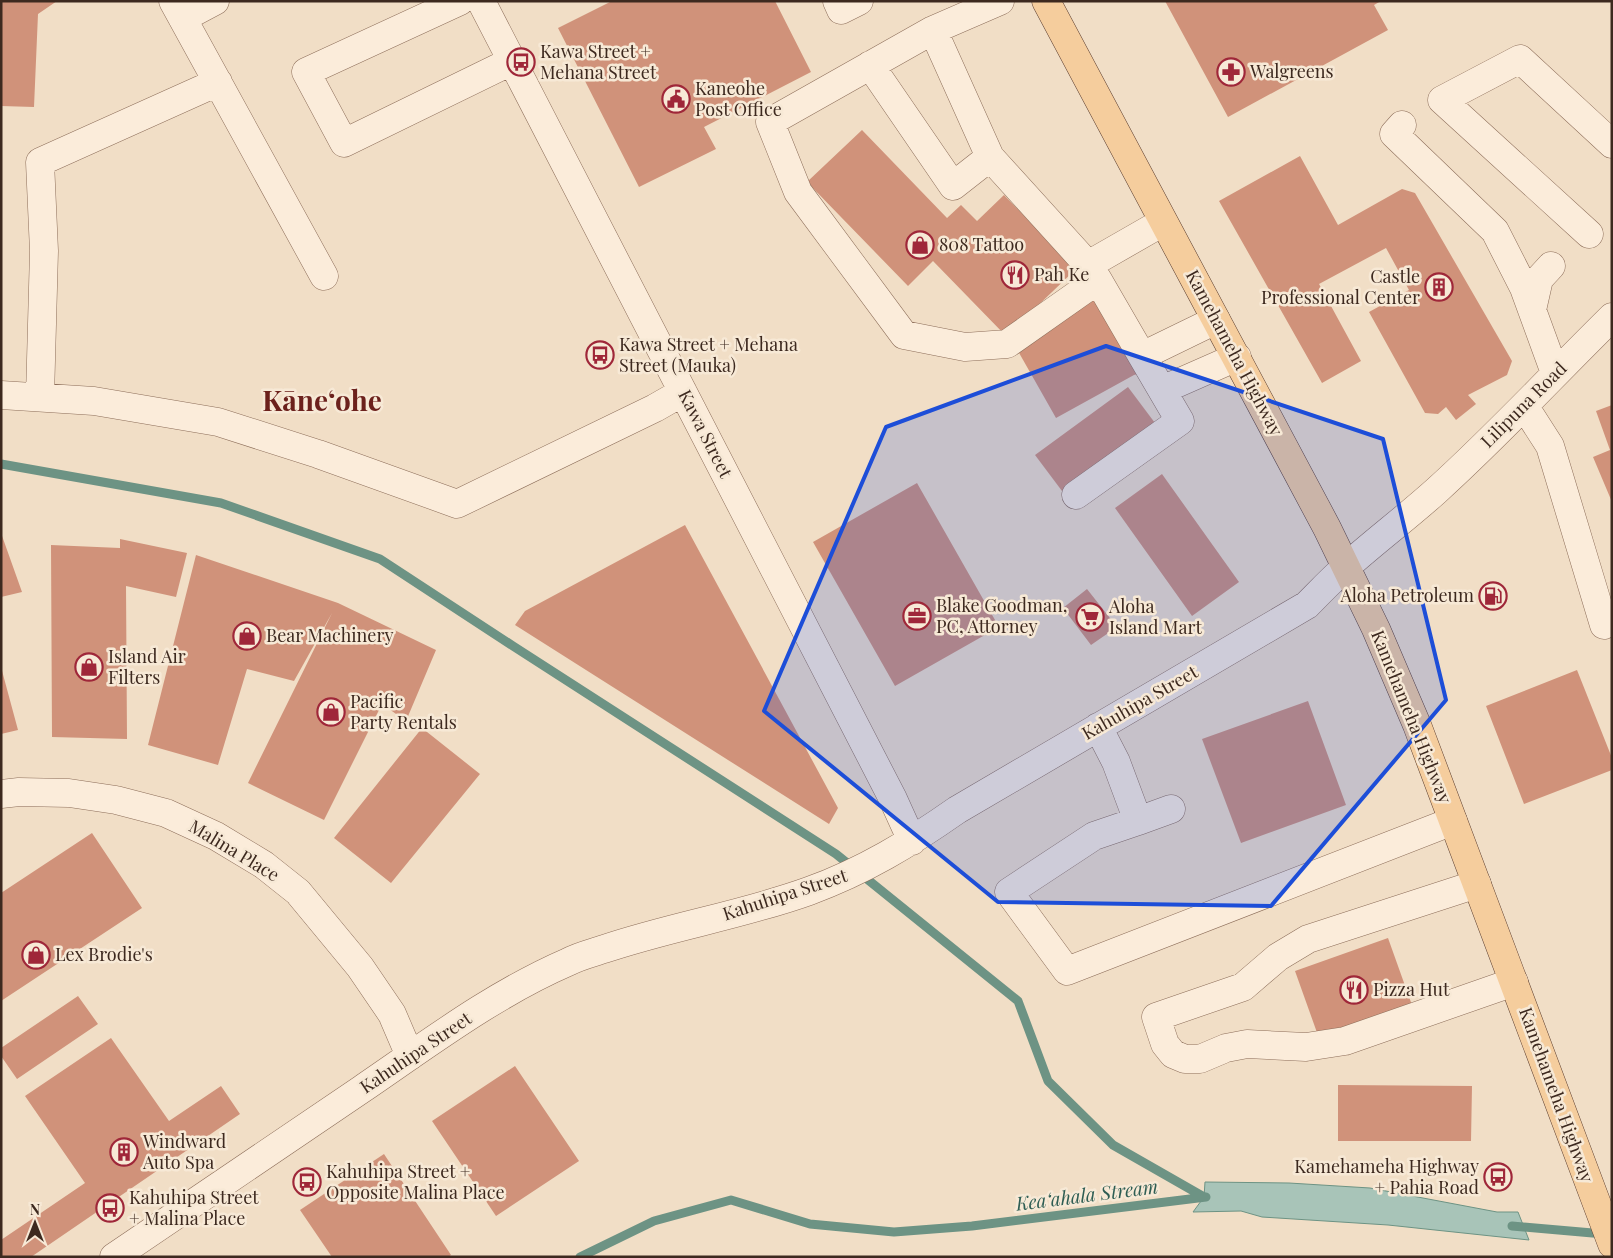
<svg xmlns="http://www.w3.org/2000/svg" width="1613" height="1258" font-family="'Playfair Display',serif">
<rect width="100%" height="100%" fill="#f1dec6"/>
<path fill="#a8c4b8" stroke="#6d9384" d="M1205 1182 1289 1183 1370 1188 1497 1212H1518L1529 1240 1388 1225 1262 1217 1241 1211 1193 1212 1204 1197Z"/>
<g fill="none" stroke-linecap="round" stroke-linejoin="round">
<path stroke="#6d9384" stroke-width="9" d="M1 464 221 503 380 559 513 646 836 854 1018 1001 1048 1081 1113 1145 1204 1197
M1512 1226 1604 1234
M580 1257 654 1221 731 1200 810 1224 894 1232 972 1226 1206 1197"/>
</g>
<path fill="#d0927a" d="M1 1H57L38 14 34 107 1 106Z
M612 1H775L811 72 704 127 716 149 639 187 558 28Z
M1165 1H1381L1374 5 1388 30 1228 117Z
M862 130 947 218 961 205 977 221 1004 195 1076 269 1006 336 933 261 908 286 807 182Z
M1300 156 1338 225 1402 189 1415 193 1512 361 1507 375 1468 395 1476 404 1456 420 1446 407 1438 414 1425 413 1369 312 1409 290 1386 248 1319 284 1361 361 1322 383 1219 201Z
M1099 297 1142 373 1134 375 1056 418 1014 344Z
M1128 387 1155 423 1062 491 1035 455Z
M1612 405V502L1593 457 1610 450 1596 411Z
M1162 474 1239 582 1192 616 1115 508Z
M917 483 999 627 895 686 813 542Z
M685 525 838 808 829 824 515 625 525 611Z
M1 533 22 592 1 597Z
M120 539 187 553 176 597 126 586 127 739 52 737 51 545 120 548Z
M196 555 338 603 436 650 406 721 382 704 324 820 248 783 332 613 294 681 247 669 218 765 148 745Z
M1087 589 1117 627 1091 645 1063 608Z
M1 667 18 730 1 734Z
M1577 670 1612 758V770L1524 804 1486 706Z
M1308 701 1346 805 1241 843 1202 739Z
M422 728 480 774 391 883 334 838Z
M92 833 142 908 1 1001V893Z
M1388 938 1413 1008 1320 1041 1295 971Z
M78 996 98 1024 17 1079 1 1056V1048Z
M111 1038 169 1121 221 1086 240 1114 31 1257H1V1240L85 1183 25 1096Z
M515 1066 579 1161 496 1216 432 1121Z
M1338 1085 1472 1086 1471 1141H1338Z
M384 1154 451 1255 448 1257H332L300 1210Z"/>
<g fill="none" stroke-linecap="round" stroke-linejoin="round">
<g stroke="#8d6e5a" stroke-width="29">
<path id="minor" d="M173 1 324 276
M460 1 306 72 344 143 512 61
M481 1 893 799 912 841
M837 1 841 10 859 1
M1000 1 933 30 990 157 1088 265 1163 222
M183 18 215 1
M933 30 770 122 798 192 904 335 965 347 1007 344 1098 280 1088 265
M870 65 953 186 990 157
M1402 125 1394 134 1495 231 1524 288 1555 373
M1589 234 1442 100 1520 59 1612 144
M1098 280 1142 356 1216 320
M1532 310 1539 279 1551 266
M1162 390 1237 357
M1 395 94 401 218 422 318 454 457 504 655 408 683 392
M40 397 44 251 40 162 218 82
M1525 407 1550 446 1604 625
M1076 495 1180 421 1142 356
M1098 727 1116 762 1138 821 1094 836 1009 892 1067 971 1453 821
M1 794 19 792 69 793 116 800 166 813 216 836 264 865 298 892 360 967 392 1014 410 1056
M1138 821 1171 809
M1477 884 1308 939 1278 957 1243 987 1156 1017 1165 1044 1173 1054 1185 1059H1200L1226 1048 1247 1044 1306 1047 1345 1041 1514 982
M114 1257C197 1201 280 1145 362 1089 428 1044 494 994 568 962 579 956 592 953 604 949 672 926 743 915 809 891 864 871 910 843 957 810L1307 605C1320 592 1332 579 1345 568 1375 541 1406 518 1436 491 1497 436 1553 375 1612 317"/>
</g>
<g stroke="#5b3d2f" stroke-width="29">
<path id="major" d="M1046 1 1327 528 1376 629 1417 725 1612 1244"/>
</g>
<use href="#minor" stroke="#fbecda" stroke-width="28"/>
<use href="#major" stroke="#f5cd9d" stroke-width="28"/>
</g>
<path fill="#1d4ed8" fill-opacity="0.2" stroke="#1d4ed8" stroke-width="4" stroke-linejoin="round" d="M1106 346 1383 439 1446 700 1271 906 998 902 764 711 886 427Z"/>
<defs>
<g id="bus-ring" transform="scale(1.4375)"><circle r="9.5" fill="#f7e9d6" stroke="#9f2739" stroke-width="1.5"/><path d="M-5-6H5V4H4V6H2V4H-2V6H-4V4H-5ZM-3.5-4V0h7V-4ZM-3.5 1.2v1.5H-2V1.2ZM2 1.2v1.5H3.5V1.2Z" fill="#9f2739"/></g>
<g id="pharmacy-ring" transform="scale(1.4375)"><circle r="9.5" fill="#f7e9d6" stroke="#9f2739" stroke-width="1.5"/><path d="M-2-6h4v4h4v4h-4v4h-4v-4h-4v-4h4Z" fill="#9f2739"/></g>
<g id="civic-ring" transform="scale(1.4375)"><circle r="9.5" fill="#f7e9d6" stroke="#9f2739" stroke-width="1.5"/><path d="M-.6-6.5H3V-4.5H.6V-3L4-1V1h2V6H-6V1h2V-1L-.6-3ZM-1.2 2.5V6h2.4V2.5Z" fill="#9f2739"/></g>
<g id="shop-ring" transform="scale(1.4375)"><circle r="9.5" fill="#f7e9d6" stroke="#9f2739" stroke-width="1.5"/><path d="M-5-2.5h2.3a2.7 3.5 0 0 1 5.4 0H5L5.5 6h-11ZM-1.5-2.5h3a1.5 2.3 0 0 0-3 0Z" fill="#9f2739"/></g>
<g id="restaurant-ring" transform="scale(1.4375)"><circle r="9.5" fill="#f7e9d6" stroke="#9f2739" stroke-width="1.5"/><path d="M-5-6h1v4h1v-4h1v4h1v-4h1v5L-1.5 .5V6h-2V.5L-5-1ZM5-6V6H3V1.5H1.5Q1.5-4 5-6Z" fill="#9f2739"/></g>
<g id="building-ring" transform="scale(1.4375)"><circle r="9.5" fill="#f7e9d6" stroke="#9f2739" stroke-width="1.5"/><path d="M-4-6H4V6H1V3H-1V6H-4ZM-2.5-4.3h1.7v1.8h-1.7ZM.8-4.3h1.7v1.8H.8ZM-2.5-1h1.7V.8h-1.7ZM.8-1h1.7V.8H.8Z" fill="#9f2739"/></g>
<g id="fuel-ring" transform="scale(1.4375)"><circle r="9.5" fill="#f7e9d6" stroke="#9f2739" stroke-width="1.5"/><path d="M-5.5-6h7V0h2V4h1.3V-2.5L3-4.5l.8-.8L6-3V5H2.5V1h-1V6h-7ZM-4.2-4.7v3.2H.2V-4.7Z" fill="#9f2739"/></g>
<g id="office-ring" transform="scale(1.4375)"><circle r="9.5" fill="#f7e9d6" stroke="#9f2739" stroke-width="1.5"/><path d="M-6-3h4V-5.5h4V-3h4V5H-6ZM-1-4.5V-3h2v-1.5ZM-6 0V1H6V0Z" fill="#9f2739"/></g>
<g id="supermarket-ring" transform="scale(1.4375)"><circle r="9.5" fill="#f7e9d6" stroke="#9f2739" stroke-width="1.5"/><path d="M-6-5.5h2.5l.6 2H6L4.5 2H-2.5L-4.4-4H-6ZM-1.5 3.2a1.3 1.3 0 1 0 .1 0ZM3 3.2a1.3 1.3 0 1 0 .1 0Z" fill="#9f2739"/></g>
</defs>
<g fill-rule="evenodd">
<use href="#bus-ring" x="521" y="62"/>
<use href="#pharmacy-ring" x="1231" y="72"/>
<use href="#civic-ring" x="676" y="99"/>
<use href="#shop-ring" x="920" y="245"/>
<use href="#restaurant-ring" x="1015" y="275"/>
<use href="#building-ring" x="1439" y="287"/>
<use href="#bus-ring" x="600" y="355"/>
<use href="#fuel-ring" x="1493" y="596"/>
<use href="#office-ring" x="917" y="616"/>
<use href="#supermarket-ring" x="1090" y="617"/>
<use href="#shop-ring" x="247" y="636"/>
<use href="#shop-ring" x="89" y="667"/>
<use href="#shop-ring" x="331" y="712"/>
<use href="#shop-ring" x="36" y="955"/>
<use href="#restaurant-ring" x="1354" y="990"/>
<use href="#building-ring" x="124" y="1152"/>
<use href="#bus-ring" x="1498" y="1177"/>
<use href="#bus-ring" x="307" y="1182"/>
<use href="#bus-ring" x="110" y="1208"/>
</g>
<g text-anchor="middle" stroke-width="5" stroke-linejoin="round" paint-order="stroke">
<g font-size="18" fill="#3d291f" stroke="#f7e9d6" text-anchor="start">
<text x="540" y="58">Kawa Street +<tspan x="540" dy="21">Mehana Street</tspan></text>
<text x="1250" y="78">Walgreens</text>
<text x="695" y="95">Kaneohe<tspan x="695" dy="21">Post Office</tspan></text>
<text x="939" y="251">808 Tattoo</text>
<text x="1034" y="281">Pah Ke</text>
<text x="1420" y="283" text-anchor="end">Castle<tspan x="1420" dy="21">Professional Center</tspan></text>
<text x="619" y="351">Kawa Street + Mehana<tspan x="619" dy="21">Street (Mauka)</tspan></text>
<text x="1474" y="602" text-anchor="end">Aloha Petroleum</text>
<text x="936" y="612">Blake Goodman,<tspan x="936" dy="21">PC, Attorney</tspan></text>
<text x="1109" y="613">Aloha<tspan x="1109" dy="21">Island Mart</tspan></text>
<text x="266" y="642">Bear Machinery</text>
<text x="108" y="663">Island Air<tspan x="108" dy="21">Filters</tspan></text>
<text x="350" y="708">Pacific<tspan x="350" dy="21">Party Rentals</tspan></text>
<text x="55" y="961">Lex Brodie's</text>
<text x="1373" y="996">Pizza Hut</text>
<text x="143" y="1148">Windward<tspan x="143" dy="21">Auto Spa</tspan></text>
<text x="1479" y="1173" text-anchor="end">Kamehameha Highway<tspan x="1479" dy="21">+ Pahia Road</tspan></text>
<text x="326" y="1178">Kahuhipa Street +<tspan x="326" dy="21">Opposite Malina Place</tspan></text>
<text x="129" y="1204">Kahuhipa Street<tspan x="129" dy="21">+ Malina Place</tspan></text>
</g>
<g font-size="18" fill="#3d291f" stroke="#f7e9d6">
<text transform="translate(1234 353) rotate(62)" y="6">Kamehameha Highway</text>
<text transform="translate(1524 405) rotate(-45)" y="6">Lilipuna Road</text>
<text transform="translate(705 434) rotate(63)" y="6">Kawa Street</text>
<text transform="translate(1140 703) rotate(-30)" y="6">Kahuhipa Street</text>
<text transform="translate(1411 717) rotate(68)" y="6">Kamehameha Highway</text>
<text transform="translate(234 851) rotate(31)" y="6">Malina Place</text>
<text transform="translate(785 895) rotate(-18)" y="6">Kahuhipa Street</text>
<text transform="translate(416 1053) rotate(-34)" y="6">Kahuhipa Street</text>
<text transform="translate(1556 1095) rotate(70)" y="6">Kamehameha Highway</text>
</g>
<g font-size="19" font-style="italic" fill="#2e5d53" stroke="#f7e9d6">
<text transform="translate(1087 1195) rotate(-7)" y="7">Keaʻahala Stream</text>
</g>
<g font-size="28" font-weight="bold" fill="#6c211c" stroke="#f7e9d6">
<text x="322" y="411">Kāneʻohe</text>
</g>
</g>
<rect width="1613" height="1258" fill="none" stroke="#3d291f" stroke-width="5"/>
<g transform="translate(35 1223)" stroke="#f7e9d6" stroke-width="4" paint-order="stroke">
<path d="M0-4L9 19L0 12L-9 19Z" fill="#3d291f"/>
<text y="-8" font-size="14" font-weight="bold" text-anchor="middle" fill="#3d291f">N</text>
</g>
</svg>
